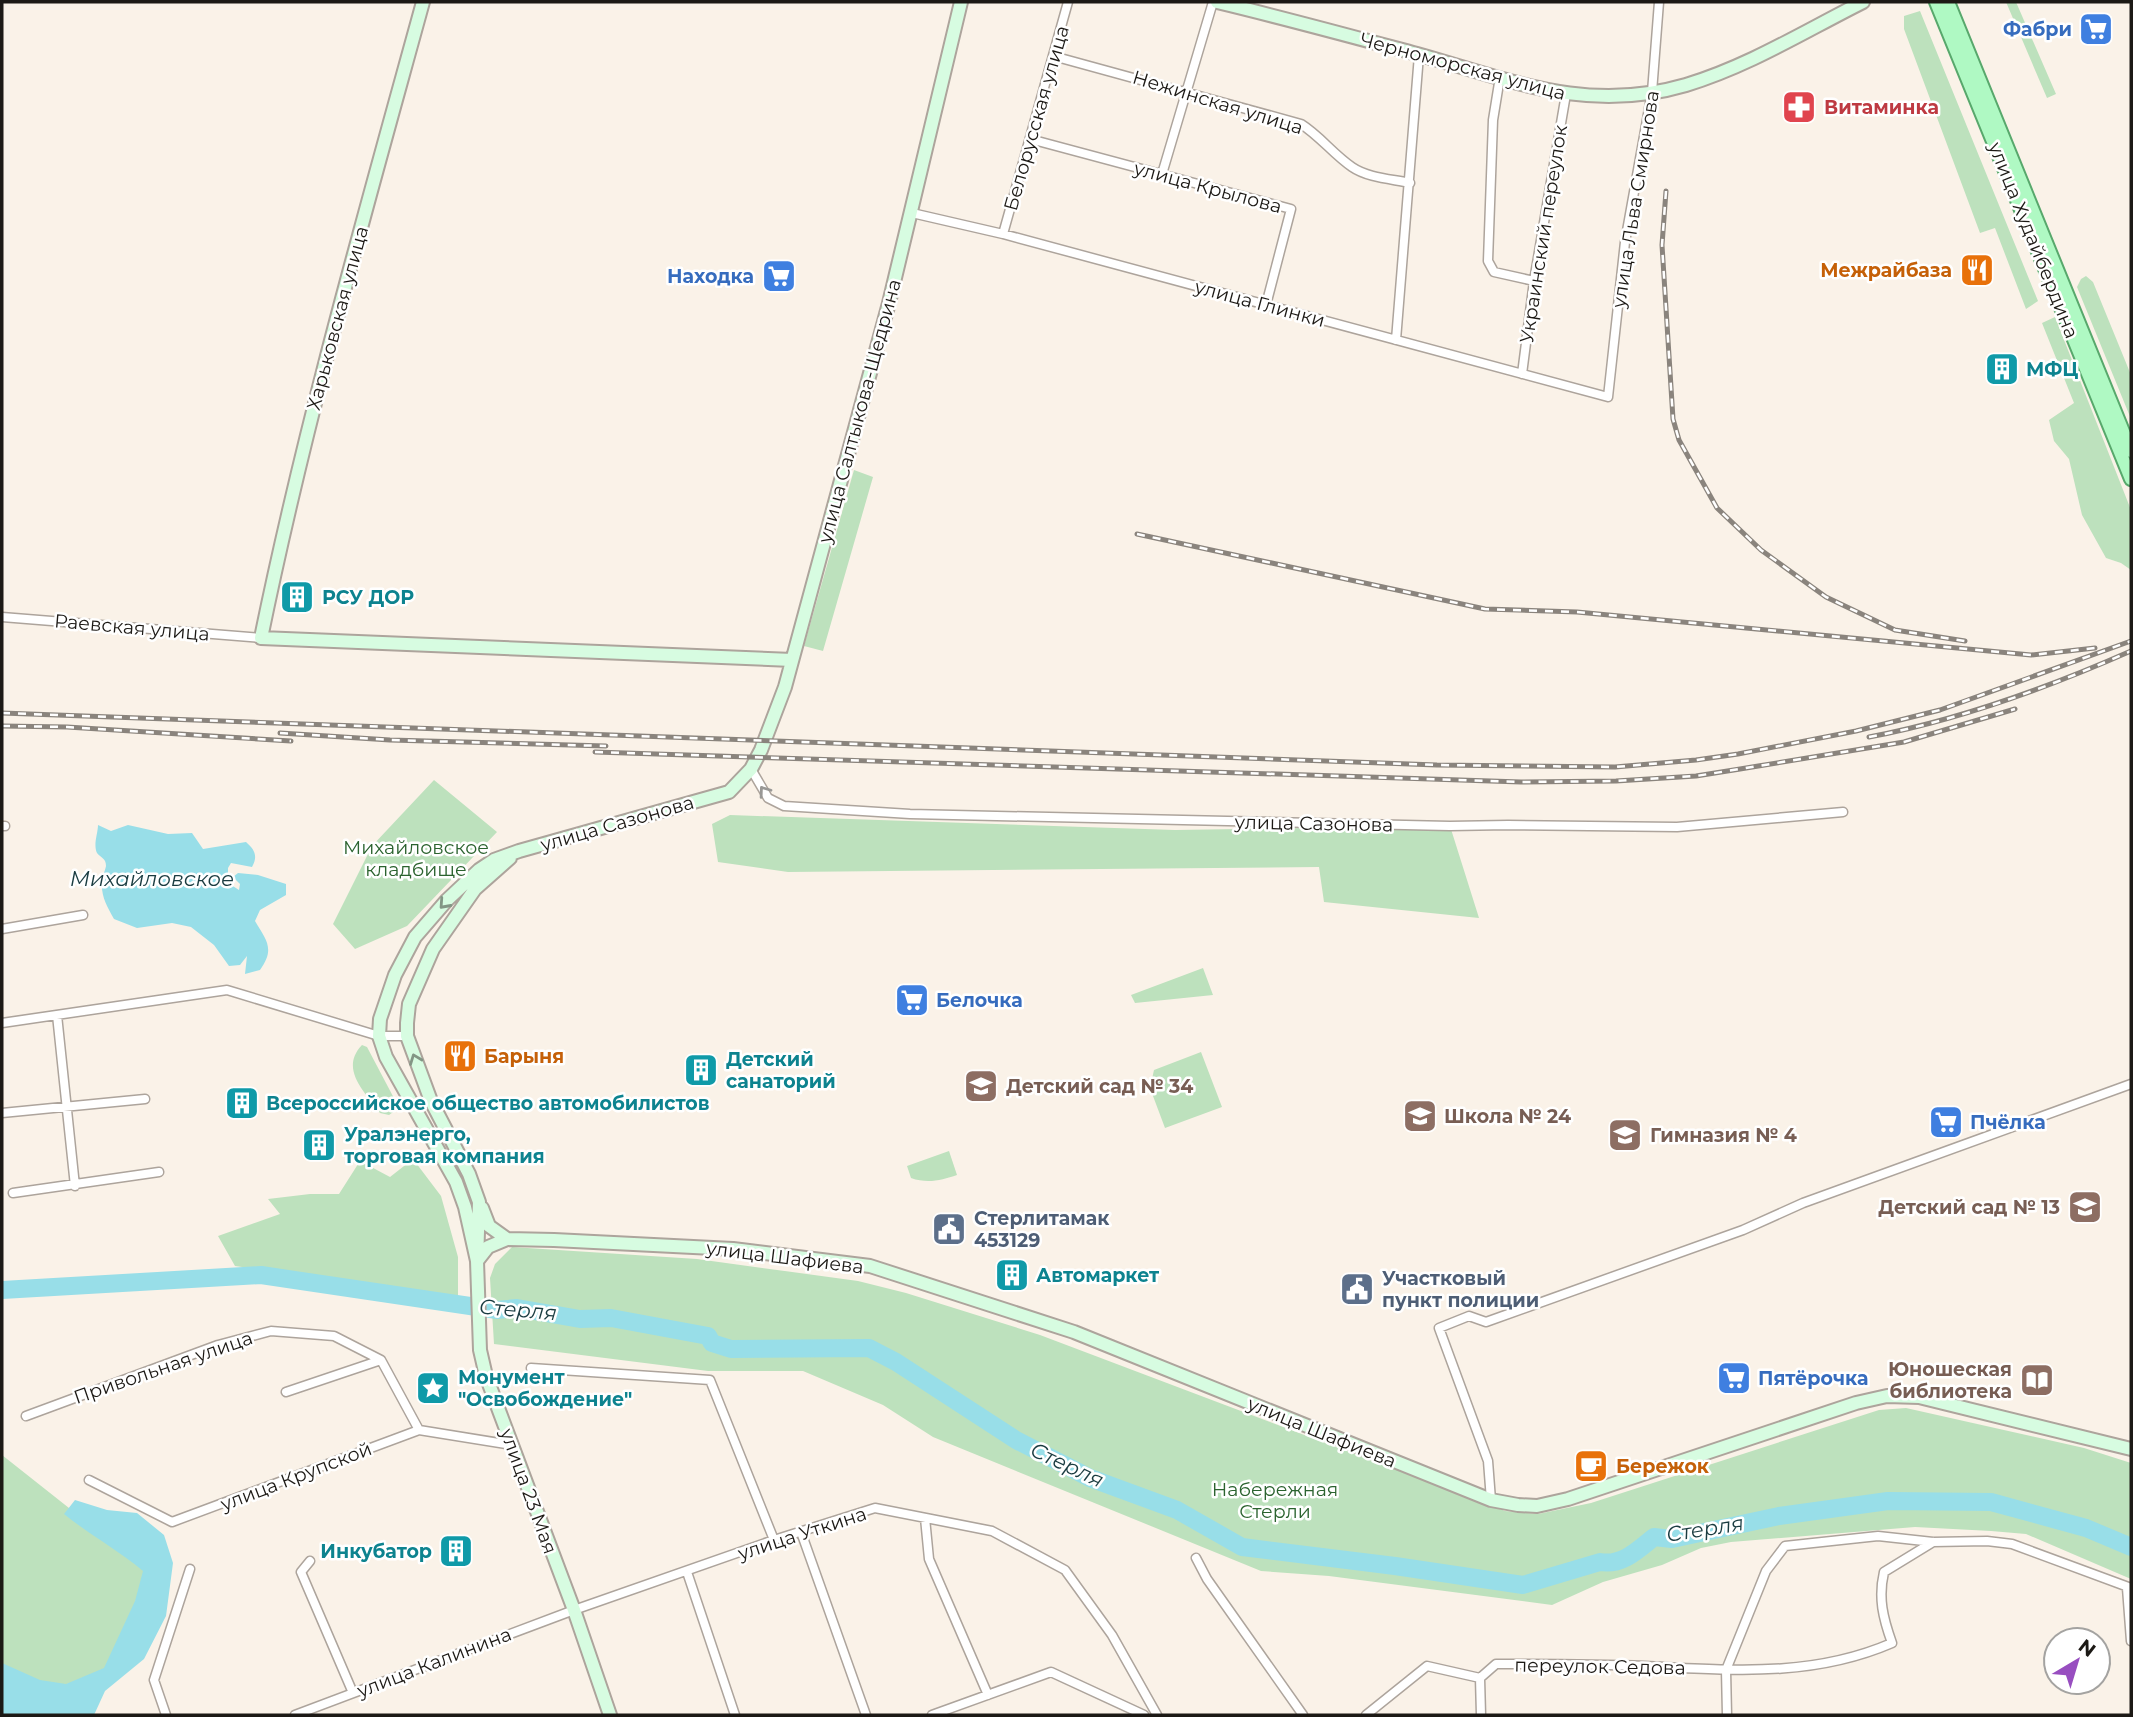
<svg xmlns="http://www.w3.org/2000/svg" width="2133" height="1717" font-family="Montserrat,sans-serif">
<rect width="100%" height="100%" fill="#faf2e8"/>
<path fill="#bde1bd" d="M2006 2H2016L2056 94 2047 98Z
M1920 11 2038 301 2026 309 1995 228 1980 233 1904 29V16Z
M2086 276 2093 282 2131 375V419L2077 287 2081 279Z
M2055 317 2131 510V570L2121 563 2106 558 2082 515 2069 459 2054 441 2049 420 2074 403 2042 323Z
M854 470 873 477 823 651 804 646Z
M434 780 497 832 407 926 355 949 333 924 372 846Z
M730 815 1175 830 1450 826 1479 918 1324 902 1319 867 788 872 718 862 712 824Z
M1203 968 1213 995 1135 1003 1131 995Z
M362 1045 367 1047 396 1102V1110L389 1115 380 1113C365 1092 339 1069 362 1045Z
M1201 1052 1222 1107 1165 1128 1150 1088 1154 1070Z
M949 1151 957 1175C942 1180 928 1184 911 1178L907 1166Z
M413 1159 441 1196 458 1257V1298L235 1266 218 1236 280 1214 268 1199 310 1194H339L360 1161 390 1177Z
M512 1247 697 1259 858 1281 906 1293 1040 1335 1505 1511 1538 1514 1591 1503 1879 1410 1906 1408 2084 1448 2131 1463V1579L2026 1534 1991 1531 1915 1527 1731 1542 1701 1548 1662 1565 1603 1582 1552 1605 1329 1576 1261 1571 933 1437 883 1405 803 1371H708L494 1344 490 1278 495 1264Z
M2 1455 69 1508 123 1530 151 1555 112 1671 2 1703Z"/>
<path fill="#98dee8" d="M98 825 111 831 128 825 168 834 192 833 203 849 246 842C255 850 258 856 252 867L231 863 228 868V883L239 890 240 884 233 877 238 873 258 875 286 884V895L260 910 255 921C267 941 275 949 260 970L245 974 247 956 240 965 229 966 214 945 191 927 172 923 137 928 114 919C107 906 101 897 102 882 102 877 105 871 106 866 106 858 101 858 97 853 93 845 98 833 98 825Z
M75 1500 107 1510 137 1513 164 1535 173 1563 166 1616 144 1659 105 1691 94 1715H2V1663L40 1680 66 1684 104 1668 135 1601 143 1571C118 1550 90 1535 64 1514Z"/>
<g fill="none" stroke-linecap="round" stroke-linejoin="round">
<path stroke="#98dee8" stroke-width="18" d="M2 1290 261 1275 497 1310 517 1308 580 1319 611 1318 708 1336 712 1343 731 1349 869 1348 896 1362 1016 1440 1090 1478 1177 1510 1242 1547 1395 1566 1523 1585 1600 1562C1622 1566 1638 1550 1654 1537L1672 1539 1779 1516 1888 1501 1991 1502 2086 1528 2131 1547"/>
<g stroke="#ada49c" stroke-width="11">
<path id="street" d="M1053 56 1301 124C1320 136 1333 154 1352 167 1368 178 1392 179 1410 183
M1500 77 1493 120 1488 261 1494 272 1534 281
M1030 139 1291 209 1266 305
M1162 174 1213 2
M912 213 1003 234 1608 397 1625 242 1652 92 1659 2
M1003 234 1068 2
M1396 340 1419 55
M1522 374 1534 281 1566 94
M2 617 261 638
M751 769 768 798 784 806 910 814 1450 826 1508 825 1677 827 1843 812
M2 826H5
M2 929 83 915
M57 1015 75 1186
M2 1023 227 990 379 1036H407
M2 1113 145 1099
M13 1193 159 1172
M531 1368 710 1380 774 1540
M286 1392 381 1360
M26 1416 218 1345 271 1331 334 1336 381 1360 419 1430
M89 1480 172 1522 419 1430 512 1445
M1491 1500 1488 1461 1439 1328 1469 1316 1486 1322 1743 1230 1803 1203 2131 1084
M925 1518 929 1559 988 1695
M801 1532 866 1715
M1196 1558 1207 1579 1303 1715
M310 1561 301 1572 353 1693
M687 1572 735 1715
M2127 1588 2131 1641
M1480 1678 1496 1664C1546 1664 1595 1664 1645 1666 1731 1670 1811 1678 1892 1643 1883 1618 1878 1598 1884 1572L1933 1542
M1480 1678 1481 1715
M166 1715 154 1680 190 1569
M295 1715 574 1610 774 1540 875 1508 992 1531 1065 1570 1112 1635 1157 1715
M932 1715 1051 1672 1144 1715
M1366 1715 1427 1666 1480 1678
M1727 1715 1726 1670 1766 1571 1785 1546 1878 1536 1933 1542 1987 1541 2012 1544 2131 1588"/>
</g>
<g stroke="#ada49c" stroke-width="16">
<path id="secondary" d="M423 2C365 213 305 423 261 638L792 660
M1217 2C1284 18 1350 36 1417 54 1510 80 1587 114 1686 85 1749 66 1805 31 1863 2
M510 858 475 889 433 949 409 1004 407 1023V1036L431 1101 469 1174 479 1202 477 1261 480 1350 486 1376 574 1610 610 1715
M482 1208 489 1226 507 1239
M477 1261 488 1247 507 1239 554 1240 733 1249 870 1266 1074 1332 1491 1500 1518 1505 1537 1506 1568 1499 1856 1403 1887 1396 1919 1397 2131 1449
M477 1261 465 1207 456 1182 386 1057 379 1036 380 1019 395 975 415 937 447 900 479 870 494 860 519 851 729 792 751 769 761 750 785 687 889 303 961 2"/>
</g>
<g stroke="#58a86c" stroke-width="16">
<path id="primary" d="M1936 2 2131 479
M1948 2 2131 451"/>
</g>
<use href="#street" stroke="#fff" stroke-width="8"/>
<use href="#secondary" stroke="#d7fce1" stroke-width="12"/>
<use href="#primary" stroke="#aff9c3" stroke-width="12"/>
<g stroke="#8a847d" stroke-width="5">
<path id="rail" d="M1666 191 1662 245 1673 419 1679 440 1717 508 1761 550 1826 597 1895 630 1965 641
M1137 534 1485 609 1577 612 2031 655 2095 648
M2 713 1437 765 1615 767 1696 760 1738 754 1856 731 1940 710 2131 641
M2 726 67 727 291 741
M280 733 390 740 606 746
M1869 737C1960 720 2047 688 2131 651
M595 752 1521 782 1616 781 1696 776 1740 769 1904 742 2015 709"/>
</g>
<use href="#rail" stroke="#fff" stroke-width="2.5" stroke-dasharray="8" stroke-linecap="butt"/>
</g>
<defs><path id="oneway-chevron" d="M-2-3.5L2.5 0L-2 3.5" fill="none" stroke-width="1.6" stroke-linecap="round" stroke-linejoin="round" transform="scale(1.75)"/></defs>
<use stroke="#999896" href="#oneway-chevron" transform="translate(764 791) rotate(-126)"/>
<g stroke="#839685">
<use href="#oneway-chevron" transform="translate(444 904) rotate(132)"/>
<use href="#oneway-chevron" transform="translate(415 1059) rotate(-111)"/>
</g>
<defs>
<g id="supermarket-square" transform="scale(1.75)"><rect x="-9" y="-9" width="18" height="18" rx="4" fill="#3f7fe0" stroke="#fff"/><path d="M-6-5.5h2.5l.6 2H6L4.5 2H-2.5L-4.4-4H-6ZM-1.5 3.2a1.3 1.3 0 1 0 .1 0ZM3 3.2a1.3 1.3 0 1 0 .1 0Z" fill="#fff"/></g>
<g id="pharmacy-square" transform="scale(1.75)"><rect x="-9" y="-9" width="18" height="18" rx="4" fill="#e0444e" stroke="#fff"/><path d="M-2-6h4v4h4v4h-4v4h-4v-4h-4v-4h4Z" fill="#fff"/></g>
<g id="restaurant-square" transform="scale(1.75)"><rect x="-9" y="-9" width="18" height="18" rx="4" fill="#e8710a" stroke="#fff"/><path d="M-5-6h1v4h1v-4h1v4h1v-4h1v5L-1.5 .5V6h-2V.5L-5-1ZM5-6V6H3V1.5H1.5Q1.5-4 5-6Z" fill="#fff"/></g>
<g id="building-square" transform="scale(1.75)"><rect x="-9" y="-9" width="18" height="18" rx="4" fill="#0f9aa8" stroke="#fff"/><path d="M-4-6H4V6H1V3H-1V6H-4ZM-2.5-4.3h1.7v1.8h-1.7ZM.8-4.3h1.7v1.8H.8ZM-2.5-1h1.7V.8h-1.7ZM.8-1h1.7V.8H.8Z" fill="#fff"/></g>
<g id="school-square" transform="scale(1.75)"><rect x="-9" y="-9" width="18" height="18" rx="4" fill="#8d6e63" stroke="#fff"/><path d="M0-5L7-2L0 1L-7-2ZM-4 1L0 2.5L4 1V4Q0 6-4 4Z" fill="#fff"/></g>
<g id="civic-square" transform="scale(1.75)"><rect x="-9" y="-9" width="18" height="18" rx="4" fill="#5c6f8a" stroke="#fff"/><path d="M-.6-6.5H3V-4.5H.6V-3L4-1V1h2V6H-6V1h2V-1L-.6-3ZM-1.2 2.5V6h2.4V2.5Z" fill="#fff"/></g>
<g id="library-square" transform="scale(1.75)"><rect x="-9" y="-9" width="18" height="18" rx="4" fill="#8d6e63" stroke="#fff"/><path d="M-6-4Q-3-5.5-.7-3.5V5Q-3 3-6 4ZM6-4Q3-5.5 .7-3.5V5Q3 3 6 4Z" fill="#fff"/></g>
<g id="sight-square" transform="scale(1.75)"><rect x="-9" y="-9" width="18" height="18" rx="4" fill="#0f9aa8" stroke="#fff"/><path d="M0-6L1.8-2.2L6-1.7L2.9 1.2L3.7 5.4L0 3.3L-3.7 5.4L-2.9 1.2L-6-1.7L-1.8-2.2Z" fill="#fff"/></g>
<g id="cafe-square" transform="scale(1.75)"><rect x="-9" y="-9" width="18" height="18" rx="4" fill="#e8710a" stroke="#fff"/><path d="M-5.5-4.5H6V0H3Q3 3.5 0 3.5H-2.5Q-5.5 3.5-5.5 0ZM3-3.2v2h1.7v-2ZM-6 4.5H4V6H-6Z" fill="#fff"/></g>
</defs>
<g fill-rule="evenodd">
<use href="#supermarket-square" x="2096" y="29"/>
<use href="#pharmacy-square" x="1799" y="107"/>
<use href="#restaurant-square" x="1977" y="270"/>
<use href="#supermarket-square" x="779" y="276"/>
<use href="#building-square" x="2002" y="369"/>
<use href="#building-square" x="297" y="597"/>
<use href="#supermarket-square" x="912" y="1000"/>
<use href="#restaurant-square" x="460" y="1056"/>
<use href="#building-square" x="701" y="1070"/>
<use href="#school-square" x="981" y="1086"/>
<use href="#building-square" x="242" y="1103"/>
<use href="#school-square" x="1420" y="1116"/>
<use href="#supermarket-square" x="1946" y="1122"/>
<use href="#school-square" x="1625" y="1135"/>
<use href="#building-square" x="319" y="1145"/>
<use href="#school-square" x="2085" y="1207"/>
<use href="#civic-square" x="949" y="1229"/>
<use href="#building-square" x="1012" y="1275"/>
<use href="#civic-square" x="1357" y="1289"/>
<use href="#supermarket-square" x="1734" y="1378"/>
<use href="#library-square" x="2037" y="1380"/>
<use href="#sight-square" x="433" y="1388"/>
<use href="#cafe-square" x="1591" y="1466"/>
<use href="#building-square" x="456" y="1551"/>
</g>
<g text-anchor="middle" stroke-width="5" stroke-linejoin="round" paint-order="stroke">
<g font-size="19" font-weight="bold" fill="#366cbe" stroke="#fff" text-anchor="start">
<text x="2072" y="36" text-anchor="end">Фабри</text>
<text x="754" y="283" text-anchor="end">Находка</text>
<text x="936" y="1007">Белочка</text>
<text x="1970" y="1129">Пчёлка</text>
<text x="1758" y="1385">Пятёрочка</text>
</g>
<g font-size="19" fill="#1c1915" stroke="#fff">
<text transform="translate(1463 66) rotate(15)" y="7">Черноморская улица</text>
<text transform="translate(1218 102) rotate(17)" y="7">Нежинская улица</text>
<text transform="translate(1036 118) rotate(-74)" y="7">Белорусская улица</text>
<text transform="translate(1208 187) rotate(15)" y="7">улица Крылова</text>
<text transform="translate(1635 199) rotate(-81)" y="7">улица Льва Смирнова</text>
<text transform="translate(1543 234) rotate(-81)" y="7">Украинский переулок</text>
<text transform="translate(2034 240) rotate(68)" y="7">улица Худайбердина</text>
<text transform="translate(1260 303) rotate(15)" y="7">улица Глинки</text>
<text transform="translate(337 318) rotate(-75)" y="7">Харьковская улица</text>
<text transform="translate(859 411) rotate(-75)" y="7">улица Салтыкова-Щедрина</text>
<text transform="translate(132 627) rotate(5)" y="7">Раевская улица</text>
<text transform="translate(617 823) rotate(-16)" y="7">улица Сазонова</text>
<text transform="translate(1314 823) rotate(1)" y="7">улица Сазонова</text>
<text transform="translate(785 1257) rotate(7)" y="7">улица Шафиева</text>
<text transform="translate(163 1367) rotate(-19)" y="7">Привольная улица</text>
<text transform="translate(1322 1432) rotate(22)" y="7">улица Шафиева</text>
<text transform="translate(296 1476) rotate(-21)" y="7">улица Крупской</text>
<text transform="translate(529 1491) rotate(70)" y="7">улица 23 Мая</text>
<text transform="translate(802 1533) rotate(-18)" y="7">улица Уткина</text>
<text transform="translate(434 1662) rotate(-21)" y="7">улица Калинина</text>
<text transform="translate(1600 1666) rotate(1)" y="7">переулок Седова</text>
</g>
<g font-size="19" font-weight="bold" fill="#be3a42" stroke="#fff" text-anchor="start">
<text x="1824" y="114">Витаминка</text>
</g>
<g font-size="19" font-weight="bold" fill="#c56008" stroke="#fff" text-anchor="start">
<text x="1952" y="277" text-anchor="end">Межрайбаза</text>
<text x="484" y="1063">Барыня</text>
<text x="1616" y="1473">Бережок</text>
</g>
<g font-size="19" font-weight="bold" fill="#0d838f" stroke="#fff" text-anchor="start">
<text x="2026" y="376">МФЦ</text>
<text x="322" y="604">РСУ ДОР</text>
<text x="726" y="1066">Детский<tspan x="726" dy="22">санаторий</tspan></text>
<text x="266" y="1110">Всероссийское общество автомобилистов</text>
<text x="344" y="1141">Уралэнерго,<tspan x="344" dy="22">торговая компания</tspan></text>
<text x="1036" y="1282">Автомаркет</text>
<text x="458" y="1384">Монумент<tspan x="458" dy="22">"Освобождение"</tspan></text>
<text x="432" y="1558" text-anchor="end">Инкубатор</text>
</g>
<g font-size="19" fill="#2b632f" stroke="#fff">
<text x="416" y="854">Михайловское<tspan x="416" dy="22">кладбище</tspan></text>
<text x="1275" y="1496">Набережная<tspan x="1275" dy="22">Стерли</tspan></text>
</g>
<g font-size="19" font-weight="bold" fill="#785e54" stroke="#fff" text-anchor="start">
<text x="1006" y="1093">Детский сад № 34</text>
<text x="1444" y="1123">Школа № 24</text>
<text x="1650" y="1142">Гимназия № 4</text>
<text x="2060" y="1214" text-anchor="end">Детский сад № 13</text>
<text x="2012" y="1376" text-anchor="end">Юношеская<tspan x="2012" dy="22">библиотека</tspan></text>
</g>
<g font-size="19" font-weight="bold" fill="#4e5e75" stroke="#fff" text-anchor="start">
<text x="974" y="1225">Стерлитамак<tspan x="974" dy="22">453129</tspan></text>
<text x="1382" y="1285">Участковый<tspan x="1382" dy="22">пункт полиции</tspan></text>
</g>
<g font-size="21" font-style="italic" fill="#1a3c41" stroke="#fff">
<text x="152" y="886">Михайловское</text>
<text transform="translate(518 1310) rotate(5)" y="7">Стерля</text>
<text transform="translate(1067 1465) rotate(25)" y="7">Стерля</text>
<text transform="translate(1705 1529) rotate(-9)" y="7">Стерля</text>
</g>
</g>
<rect width="2133" height="1717" fill="none" stroke="#1c1915" stroke-width="7"/>
<g transform="translate(2077 1661) rotate(38)"><circle r="33" fill="#ffffff" stroke="#a4a3a1" stroke-width="2"/>
<path d="M0-5L12 26L0 18L-12 26Z" fill="#984ec0"/>
<text y="-10" font-size="19" font-weight="bold" text-anchor="middle" fill="#1c1915">N</text>
</g>
</svg>
